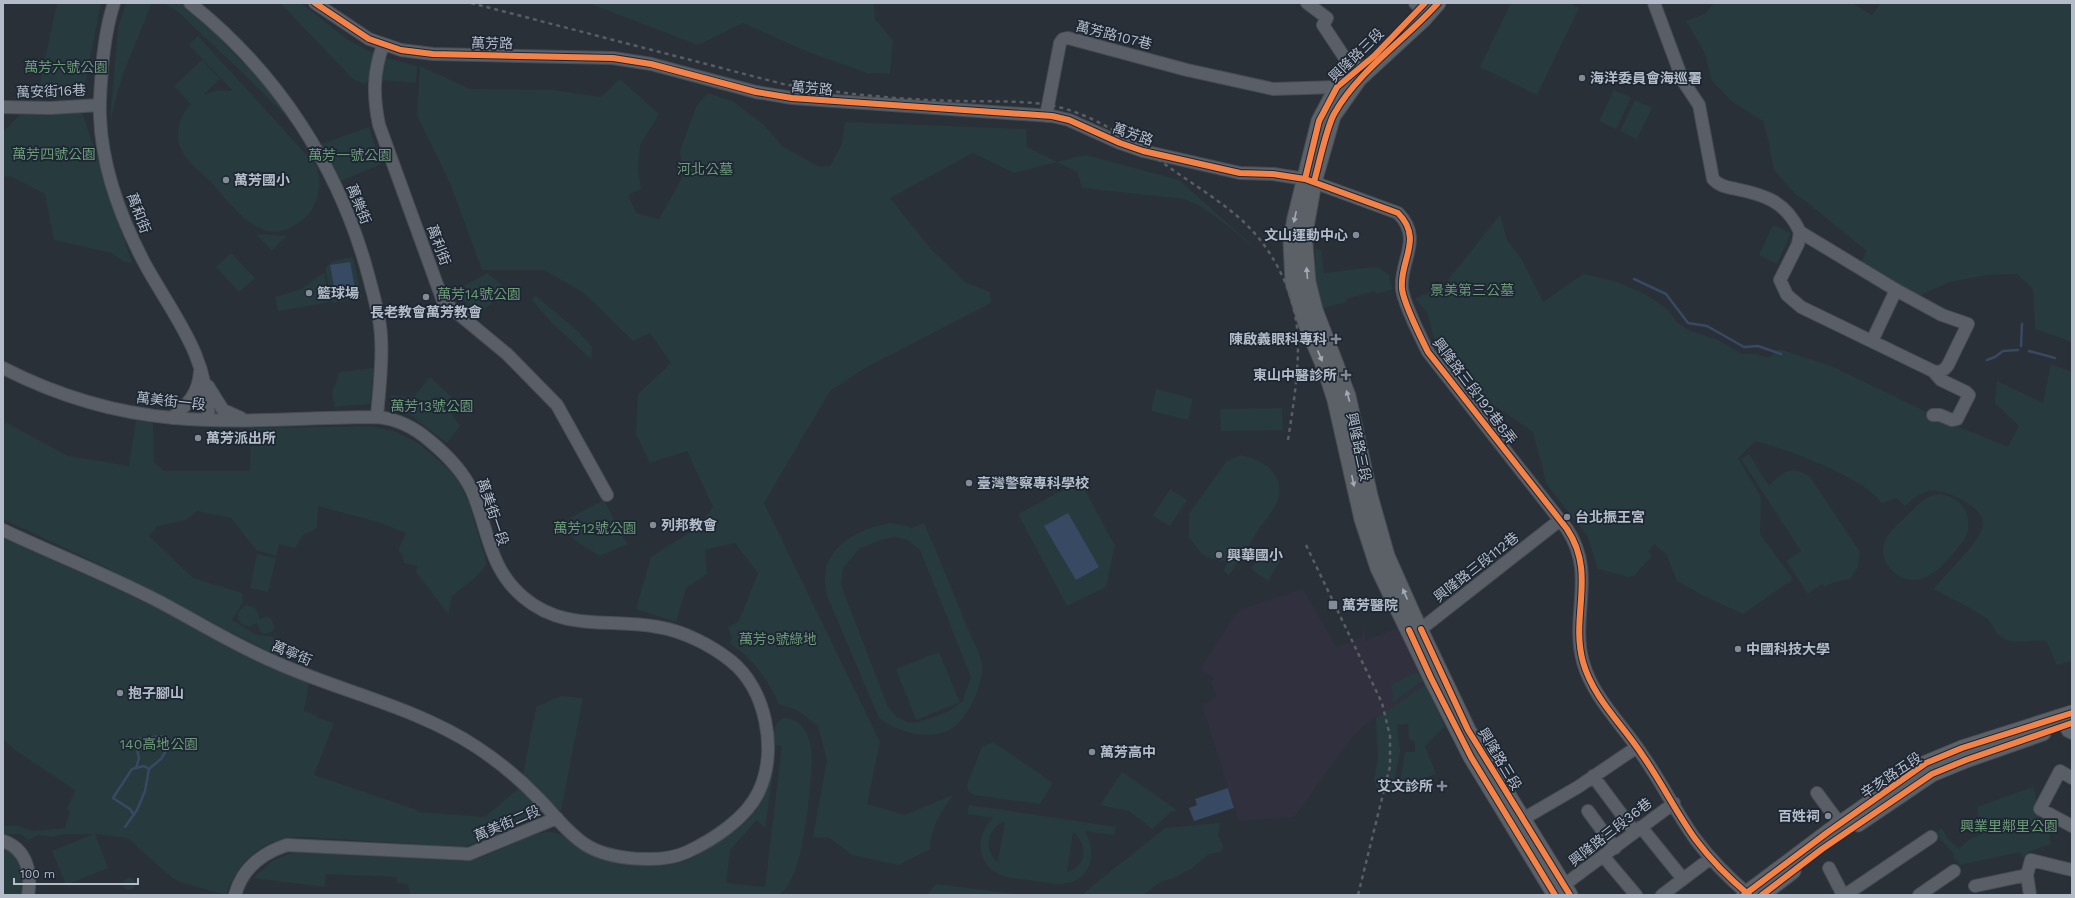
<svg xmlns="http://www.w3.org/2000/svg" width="2075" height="898" font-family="'Work Sans','Noto Sans TC',sans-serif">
<rect width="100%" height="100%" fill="#2a3038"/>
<path fill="#31303e" d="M1303 589 1336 647 1361 637 1365 629V641L1397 628 1425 685 1383 715 1371 720 1354 735 1294 817 1239 821 1203 708 1204 704 1217 697 1211 683 1214 678 1200 669 1236 614 1241 609Z"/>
<path fill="#273a3e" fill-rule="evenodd" d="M57 3H101L84 90 38 92Z
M126 3H152L123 74 110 121 118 28Z
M163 3H186L271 92 290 120 246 76 177 11Z
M280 3H301L348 40 375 54 371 64 369 81 364 84 353 79Z
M588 3H874L875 19 893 41 890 74 867 73 808 52 743 23 698 45Z
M1511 3H1569L1579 8 1537 95 1480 67Z
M1714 3H1852L1872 15 1881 3H2072V342L2035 329 2033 289 2017 274 1987 275 1950 282 1918 296 1861 262 1867 251 1804 200 1797 196 1774 170 1769 143 1763 121 1734 103 1712 81 1705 53 1686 21 1705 14Z
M198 36 315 164C322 179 320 193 313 208 308 217 299 223 290 228 257 244 231 204 212 183 202 173 187 162 181 149 174 134 180 115 191 104L174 86 202 60 220 79 203 95 218 90 233 91 189 45Z
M382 57 417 66 416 83 379 80Z
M420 66 470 89 552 90 601 97 620 79 659 114 640 145 638 170 641 189 628 195 636 213 659 219 683 176 680 151 697 105 708 93 734 102 764 125 783 147 820 167 830 166 842 144 845 122 1026 129 1027 147 1057 162 1086 155 1179 180 1263 255 1228 226 1202 207 1184 199 1082 188 1077 172 1057 162 1014 173 973 153 890 198 930 248 965 282 990 292 991 303 865 368 830 391 764 503 880 742 867 804 905 815 953 795C939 815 932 826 930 849L898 865 852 855 830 838 813 837 827 760 818 726 797 710 779 704C767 679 754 659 730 644L732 638 728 627 739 621 758 573 735 543 705 550 707 574 686 588 676 622 636 609 651 557 698 527 713 507 687 451 650 463 636 434 638 394 671 363 650 333 633 341 584 293 544 270H482L450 183 417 115Z
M1614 90 1631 98 1616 129 1599 121Z
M1635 100 1652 108 1637 139 1620 131Z
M82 112 132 263 125 262 111 253 54 240 45 194 10 176 3 177V132L20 115Z
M369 127 381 164 341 181 321 144Z
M1500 215 1507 240 1522 260 1543 302 1583 274 1614 281 1645 294 1666 308 1678 323 1690 331 1716 339 1742 354H1756L1769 358 1779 349 1831 366 1954 425 2008 447 2019 426 1995 403 1997 381 2043 403 2051 364 2072 372V661L2057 665 2046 641C2032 639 2018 644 2007 640 1996 636 1995 627 1988 620 1978 611 1948 597 1934 589 1946 573 1979 543 1983 526 1987 508 1943 487 1928 491 1919 493 1912 500 1905 506L1897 498 1882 503C1876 497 1869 489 1861 485 1829 465 1791 451 1755 441L1738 458 1761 497 1760 534 1793 579 1743 614 1702 595 1677 581 1666 554 1654 544 1648 552 1652 556 1634 576 1628 577 1598 569 1587 535 1547 485 1533 432 1470 389V370L1435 342 1427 312 1415 299 1444 285Z
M1773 225 1791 233 1777 264 1759 255Z
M256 234 287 236 272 250Z
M1315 248 1321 250 1324 273 1373 267 1379 268 1390 275 1389 279 1393 289 1376 294 1375 291 1346 299V302L1321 309 1312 278 1316 273Z
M231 253 255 278 239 292 216 267Z
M353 257 362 297 332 303 325 268 333 261Z
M324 272 330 302 278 311 275 297 302 289Z
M487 273 507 289 479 314 454 292Z
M536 296 579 332 592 347 591 359 552 323 531 299Z
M374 368 370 404 335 407 332 393 340 372Z
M430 377 457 402 451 414 460 426 447 443 409 414 391 405V395L413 398Z
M1156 389 1193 399 1188 420 1151 411Z
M1282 408 1283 430 1221 431 1220 409Z
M136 420 153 423 154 462 164 471H250L251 428 369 426 394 431 418 443 449 469 459 482 469 503 487 564 476 577 452 596 448 614 416 572 417 566 404 563 402 554 398 550 406 533 381 523 318 506 317 528 303 535 295 548 279 544 276 556 256 550 231 518 197 511 186 520 157 526 149 536 193 578 242 593 243 602 232 620 257 635 280 638 279 657 101 565 3 519V421L68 456 129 466Z
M1749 454 1769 486C1784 471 1791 465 1810 477L1860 552 1858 567 1850 579 1832 583 1824 587 1822 584 1808 594 1786 561 1801 551 1741 459Z
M1241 455C1261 460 1282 470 1279 495 1277 508 1264 521 1257 532 1248 546 1239 561 1229 575L1223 571 1230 560 1220 561 1209 558 1200 552 1189 537V514L1226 462Z
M1080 481 1115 546 1106 587 1067 606 1018 514Z
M1170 489 1187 500 1170 526 1153 516Z
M1940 494C1965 498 1976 520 1963 542 1953 553 1942 569 1928 576 1906 589 1878 568 1884 543 1887 532 1900 523 1908 515 1918 504 1925 496 1940 494Z
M604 500 627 544 600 556 574 540 564 521Z
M891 523 907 526 912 529V528L924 523C939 557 953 592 967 627 971 637 981 654 982 664 984 684 967 723 947 731 923 740 898 732 879 718L827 596C827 590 824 583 825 577 826 545 862 527 891 523ZM895 537 907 540 920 550 971 677 963 701 949 711 931 718 914 723 907 722 897 717 888 707 841 585 843 568 860 548 881 540Z
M3 537 136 597 244 655 309 683 304 711 318 716 317 718 334 723 314 775 417 810V812L485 817 519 788 536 804 538 813 533 819 479 842 462 847 304 837C266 836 238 860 226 895L180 882 171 877 128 838 95 834 108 868 66 885 52 851 94 834H63L53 837 39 835 28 840 21 834H3V826H18L33 831 65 828 70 811 67 809 75 790 15 750 3 739Z
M1266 546 1283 557 1268 581 1251 569Z
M257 554 276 558 268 592 250 588Z
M247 605 255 608 259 615V619L267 617 271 619 275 627 272 632 264 634 260 631 257 623 249 627 241 624C235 616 238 608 247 605Z
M939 652 960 702 916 720 896 669Z
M1414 673H1418L1423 681 1392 703 1393 695 1390 685Z
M1425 685 1445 726 1425 746 1436 774 1399 787 1405 752H1415V742L1409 739 1408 724 1397 725 1400 752 1393 789 1377 788 1374 780 1378 758 1376 718Z
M561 696 583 698 561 811 543 797 523 775 536 707Z
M785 718C806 719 812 743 812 759 810 789 805 879 779 895H410L408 884 397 883V877L325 874V887L253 878 272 861 294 852 465 861C491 858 529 831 550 832 568 833 580 852 598 857 621 864 658 868 682 862 693 858 704 851 714 845 748 823 770 802 773 760H775L765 828 757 820 730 850 726 883 765 887 782 746 774 745C774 734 772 722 785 718Z
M993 742 1053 783 1040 804 974 795 968 791 967 785 982 747Z
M1122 772 1177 810 1170 813 1152 829 1129 811 1100 805Z
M2033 787 2041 815 2037 828 2049 833 2051 844 2028 852 2029 856 2023 858 2020 852 1960 865 1953 857 1955 855 1935 833 1942 828 1947 838 1959 849 1971 838 1982 834 1977 807Z
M969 805 1116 827 1114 835 1085 831C1096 850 1094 877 1068 883 1057 886 1045 882 1034 881 1024 879 1011 879 1001 875 975 864 975 836 993 818L967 814ZM1005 821 998 862C982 850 988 828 1005 821ZM1073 832C1088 844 1087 867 1067 872Z
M1220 823 1218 836 1223 846 1221 852 1209 854 1191 869 1172 879 1162 881 1143 895H1081L1165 828Z
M3 847C21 856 28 876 20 895H3Z
M123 884a6 6 0 1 1 12 0a6 6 0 1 1-12 0Z
M936 884 1022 895H927Z"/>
<path fill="#384963" d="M350 262 356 293 336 297 330 265Z
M1068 513 1099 567 1076 580 1044 526Z
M1228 788 1234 808 1194 821 1189 808 1197 805 1195 799Z"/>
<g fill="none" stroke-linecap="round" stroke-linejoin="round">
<path stroke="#384963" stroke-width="2.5" d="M1634 279 1666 294 1688 323 1707 326 1744 347 1758 346 1781 354
M2021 346 2022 324
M2029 351 2055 358
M1987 360 1995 357 2003 351 2018 350
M136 768 139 758 135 743 138 739 161 736
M149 769 161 759 167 749
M125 827 137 810 145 791 149 769 144 766 132 769 113 798 130 809 134 815"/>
<g stroke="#484c53" stroke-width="14">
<path id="minor" d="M114 3C107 24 104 46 102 68 101 84 99 101 100 117 102 168 122 221 146 266 177 321 207 354 209 420
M190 3C277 72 339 167 368 274 373 294 380 315 381 336 383 363 379 390 377 417
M315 3 369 39 401 50 433 54 613 58 651 64 756 92 792 98 1052 116 1069 120 1120 143 1143 151 1240 173 1273 174 1305 179 1398 213C1424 239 1399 261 1402 289 1404 304 1421 338 1428 352L1567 529C1597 574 1570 615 1583 662 1593 698 1623 725 1643 756 1662 783 1677 814 1696 840 1711 860 1730 879 1749 895
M1307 3 1327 18 1323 25 1358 78
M1415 3 1428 15
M1654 3 1683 81 1699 105 1713 179C1719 186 1727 187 1736 189 1766 195 1786 202 1800 232L1798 244 1780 280 1787 295 1801 307 1933 371C1940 373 1944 371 1948 365L1968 324 1942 315 1896 290 1872 341
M383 45C373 73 373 96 379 125L443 301 507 354 557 405 607 495
M3 107 50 108 100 105
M1046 116 1060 43 1063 39 1068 38 1187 70 1273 89 1337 87
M1800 232 1896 290
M3 368C56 395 114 413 174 418 241 424 309 417 377 417 398 419 414 427 430 441 447 455 463 471 472 491 489 530 488 567 523 597 564 632 609 618 658 627 683 631 711 645 731 661 766 689 778 750 759 791 747 818 713 840 687 852 661 864 610 860 586 845 567 833 553 813 538 798 519 778 498 761 475 746 415 707 342 692 277 663 236 646 198 622 158 601 108 575 54 554 3 530
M1933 371 1941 380 1966 392 1969 395 1957 419 1952 420 1940 415H1933
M208 386 223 410 241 418
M172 418C188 404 199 393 200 371
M1413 630 1421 629 1560 520
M2065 725 2068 731 2072 733
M1593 776 1634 831
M2072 778 2060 771 2040 809 2072 826
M1817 793 1840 824
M1588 811 1615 848
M1516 823 1578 787 1637 747
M1641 827 1683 879
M3 841C27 849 32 873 28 895
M1604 857 1636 895
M1829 868 1843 895
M1564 885 1674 803
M1975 886 2027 875
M235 895C242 869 262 853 287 845L469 854 557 818
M1662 895 1711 858
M1845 895 1931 837
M1919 895 1954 871
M2030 895 2027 875 2031 860 2072 870"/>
</g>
<g stroke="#484c55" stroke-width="17">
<path id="major" d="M1438 3 1424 19 1359 79 1333 116 1314 182 1306 227 1305 245 1308 282 1315 310 1348 396 1370 496 1387 556 1415 619 1468 730 1570 895
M1360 67 1337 87 1319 121 1295 218 1291 242 1293 282 1306 324 1325 369 1335 400 1362 519 1378 568 1431 678 1471 757 1555 895
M1858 824 1932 774 1966 760 2043 733
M1744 895 1828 832 1926 763 1962 748 2072 713
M1762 895 1793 871"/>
</g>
<use href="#minor" stroke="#5a5e66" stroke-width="12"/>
<use href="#major" stroke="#5c6168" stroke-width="15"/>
<path stroke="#595d64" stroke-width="2.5" stroke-dasharray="4 4" stroke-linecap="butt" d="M471 3 783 84C842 94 902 100 961 101 991 102 1020 100 1049 105 1093 113 1130 140 1166 165 1189 182 1215 197 1237 216 1274 247 1298 297 1298 345 1298 377 1293 408 1288 440
M1306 545 1382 703 1390 736V766L1358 895"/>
<g stroke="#1d2633" stroke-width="8">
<path id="cycleway" d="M315 3 369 39 401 50 433 54 613 58 651 64 756 92 792 98 1052 116 1069 120 1120 143 1143 151 1240 173 1273 174 1305 179 1398 213C1424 239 1399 261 1402 289 1404 304 1421 338 1428 352L1567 529C1597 574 1570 615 1583 662 1593 698 1623 725 1643 756 1662 783 1677 814 1696 840 1711 860 1730 879 1749 895
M1305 179 1319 121 1337 87 1374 56 1425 3
M1314 182C1319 164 1326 129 1334 114 1359 70 1404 41 1438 3
M1421 629 1468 730 1570 895
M1409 630 1431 678 1471 757 1555 895
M1744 895 1828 832 1926 763 1962 748 2072 713
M1762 895 1822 849 1932 774 1966 760 2072 723"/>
</g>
<use href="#cycleway" stroke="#f48246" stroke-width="6"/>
</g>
<defs><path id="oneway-solid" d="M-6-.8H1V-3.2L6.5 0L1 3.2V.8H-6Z"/></defs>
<g fill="#a2aab6">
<use href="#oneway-solid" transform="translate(1295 217) rotate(102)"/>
<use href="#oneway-solid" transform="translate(1307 273) rotate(-95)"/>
<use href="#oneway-solid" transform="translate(1320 356) rotate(67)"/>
<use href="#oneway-solid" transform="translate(1348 396) rotate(-106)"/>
<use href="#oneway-solid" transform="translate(1353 481) rotate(78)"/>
<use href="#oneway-solid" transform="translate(1405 594) rotate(-114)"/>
</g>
<g fill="#848b96" stroke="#1d2633" stroke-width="1.5">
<circle cx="1582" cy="78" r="4"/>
<circle cx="226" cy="180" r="4"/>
<circle cx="1356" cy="235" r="4"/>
<circle cx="309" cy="293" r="4"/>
<circle cx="426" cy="297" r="4"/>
<path d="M1334 333h4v4h4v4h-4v4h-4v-4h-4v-4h4z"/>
<path d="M1344 369h4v4h4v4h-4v4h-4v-4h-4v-4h4z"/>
<circle cx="198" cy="438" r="4"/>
<circle cx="969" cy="483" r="4"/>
<circle cx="1567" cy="517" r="4"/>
<circle cx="653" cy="525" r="4"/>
<circle cx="1219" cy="555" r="4"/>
<rect x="1328" y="600" width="10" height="10" rx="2"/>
<circle cx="1738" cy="649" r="4"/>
<circle cx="120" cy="693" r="4"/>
<circle cx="1092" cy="752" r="4"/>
<path d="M1440 780h4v4h4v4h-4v4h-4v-4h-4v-4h4z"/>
<circle cx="1828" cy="816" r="4"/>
</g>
<g text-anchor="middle" stroke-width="3.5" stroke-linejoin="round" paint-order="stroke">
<g font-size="14" fill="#b4bcc9" stroke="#1d2633">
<text transform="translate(1114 35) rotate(14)" y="5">萬芳路107巷</text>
<text transform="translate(492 43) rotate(1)" y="5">萬芳路</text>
<text transform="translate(1356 55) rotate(-44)" y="5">興隆路三段</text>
<text transform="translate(812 88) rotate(5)" y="5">萬芳路</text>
<text transform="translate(51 91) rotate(-2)" y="5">萬安街16巷</text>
<text transform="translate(1133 134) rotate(19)" y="5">萬芳路</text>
<text transform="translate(359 204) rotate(68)" y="5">萬樂街</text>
<text transform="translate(139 213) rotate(69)" y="5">萬和街</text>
<text transform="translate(439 245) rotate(70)" y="5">萬利街</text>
<text transform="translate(1475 391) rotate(53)" y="5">興隆路三段192巷8弄</text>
<text transform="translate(171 401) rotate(6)" y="5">萬美街一段</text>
<text transform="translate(1359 447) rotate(78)" y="5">興隆路三段</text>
<text transform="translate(493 512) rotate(71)" y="5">萬美街一段</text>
<text transform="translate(1476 567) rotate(-38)" y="5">興隆路三段112巷</text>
<text transform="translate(292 653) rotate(23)" y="5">萬寧街</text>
<text transform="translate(1500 759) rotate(59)" y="5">興隆路三段</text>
<text transform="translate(1891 775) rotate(-34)" y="5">辛亥路五段</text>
<text transform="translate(507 823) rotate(-23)" y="5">萬美街二段</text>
<text transform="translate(1610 832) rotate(-38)" y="5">興隆路三段36巷</text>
</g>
<g font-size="14" fill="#6b9a76" stroke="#1d2633">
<text x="66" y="72">萬芳六號公園</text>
<text x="54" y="159">萬芳四號公園</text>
<text x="350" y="160">萬芳一號公園</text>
<text x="705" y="174">河北公墓</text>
<text x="1472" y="295">景美第三公墓</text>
<text x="479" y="299">萬芳14號公園</text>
<text x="432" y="411">萬芳13號公園</text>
<text x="595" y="533">萬芳12號公園</text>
<text x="778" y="644">萬芳9號綠地</text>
<text x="159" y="749">140高地公園</text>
<text x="2009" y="831">興業里鄰里公園</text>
</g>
<g font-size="14" font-weight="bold" fill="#b4bcc9" stroke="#1d2633" text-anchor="start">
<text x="1590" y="83">海洋委員會海巡署</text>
<text x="234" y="185">萬芳國小</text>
<text x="1348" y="240" text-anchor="end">文山運動中心</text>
<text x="317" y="298">籃球場</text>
<text x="426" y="317" text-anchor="middle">長老教會萬芳教會</text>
<text x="1327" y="344" text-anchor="end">陳啟義眼科專科</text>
<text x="1337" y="380" text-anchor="end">東山中醫診所</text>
<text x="206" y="443">萬芳派出所</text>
<text x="977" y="488">臺灣警察專科學校</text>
<text x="1575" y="522">台北振王宮</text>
<text x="661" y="530">列邦教會</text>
<text x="1227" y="560">興華國小</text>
<text x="1342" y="610">萬芳醫院</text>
<text x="1746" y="654">中國科技大學</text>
<text x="128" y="698">抱子腳山</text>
<text x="1100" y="757">萬芳高中</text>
<text x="1433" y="791" text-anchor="end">艾文診所</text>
<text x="1820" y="821" text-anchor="end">百姓祠</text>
</g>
</g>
<rect width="2075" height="898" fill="none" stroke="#b4bcc9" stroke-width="8"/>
<path d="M14 878v6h124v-6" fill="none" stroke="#b4bcc9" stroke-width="2"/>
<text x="20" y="878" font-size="12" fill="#b4bcc9" stroke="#1d2633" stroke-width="3" paint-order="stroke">100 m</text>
</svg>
